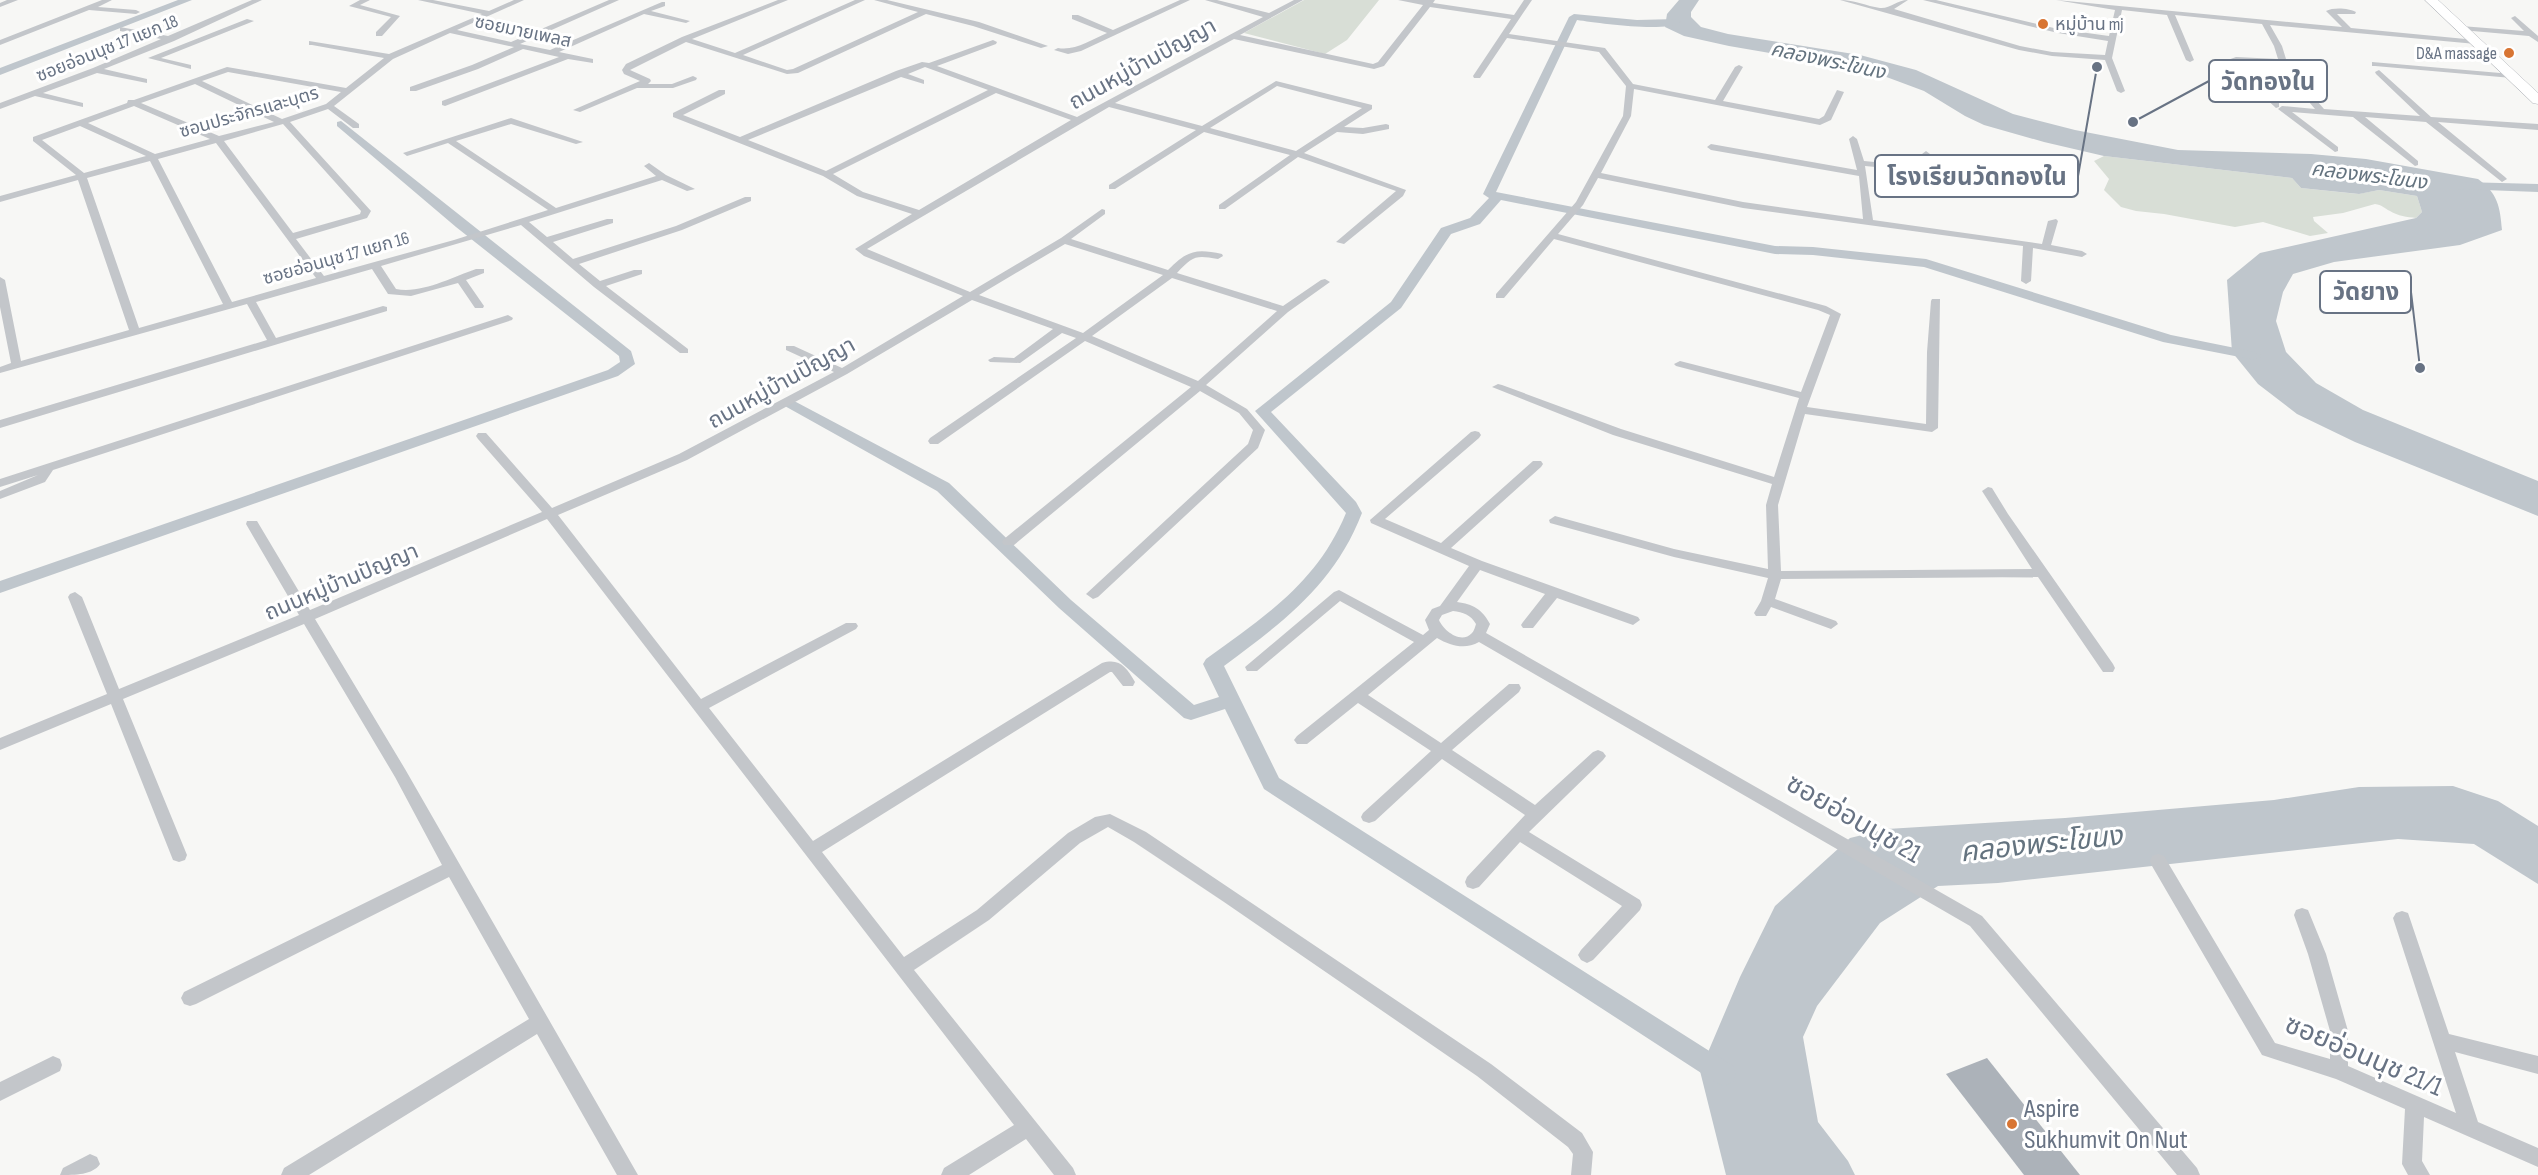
<svg xmlns="http://www.w3.org/2000/svg" width="2538" height="1175" font-family="'Sofia Sans Condensed','Noto Sans Thai',sans-serif">
<rect width="100%" height="100%" fill="#f7f7f5"/>
<path fill="#d8ded6" d="M1304 0H1379L1347 40 1325 54 1244 33Z
M2104 156 2292 178 2301 188 2358 194 2379 190 2417 196 2422 212 2416 218C2407 217 2398 216 2390 211 2384 208 2382 205 2375 204L2343 213 2313 217 2314 221 2328 233 2310 236 2263 222 2235 227 2164 214 2136 211 2121 207 2104 190 2109 179 2094 161Z"/>
<path fill="#bfc6cc" d="M1679 0H1699L1691 12V17L1701 27 1728 34 1860 55 1916 70 2013 114 2075 130 2178 150 2311 154 2366 159 2478 179C2498 193 2500 207 2502 230L2460 245 2334 262 2293 274 2283 292 2276 321 2286 352 2316 383 2363 410 2538 481V516L2355 442 2297 414 2258 384 2232 352 2227 280 2260 253 2416 218 2422 212 2417 196 2379 190 2359 194 2301 188 2292 178 2104 156 2044 142 1984 125 1965 116 1924 91 1865 69 1729 46 1684 36 1665 27 1667 14Z
M2453 786 2498 801 2538 826V884L2474 844 2398 839 1998 883 1938 886 1880 923 1817 1006 1803 1037 1818 1122 1848 1161 1855 1175H1726L1700 1071 1740 977 1775 906 1850 838 1887 829 2065 818 2274 800 2359 787Z"/>
<g fill="none" stroke-linecap="round" stroke-linejoin="round">
<path fill="#bfc6cc" fill-rule="evenodd" d="M178 0H192L0 75V68Z
M1574 14 1637 20 1676 19 1681 22C1666 33 1598 23 1577 20L1496 192 1775 246 1813 247 1926 259 2171 335 2255 352 2262 356 2255 360 2163 342 1924 267 1813 255 1775 254 1501 200 1480 224 1451 234 1401 308 1271 412 1356 502 1362 513C1334 585 1283 622 1224 666L1279 778 1733 1066 1736 1074 1733 1082 1724 1086 1715 1082 1264 789 1225 709 1191 720 1184 718 1059 608 937 491 783 405 791 400 796 402 949 483 1071 600 1194 705 1219 697 1203 664 1206 659C1265 616 1317 583 1346 513L1255 411 1391 302 1441 228 1470 218 1489 198 1483 194 1569 17Z
M341 121 631 351 635 364 618 376 0 593V581L608 370 620 362 619 356 456 227 337 126V122Z
M2462 182 2538 184V192L2458 189 2456 186 2458 183Z"/>
</g>
<path fill="#acb2b9" d="M1987 1058 2080 1175H2024L1946 1074Z"/>
<g fill="none" stroke-linecap="round" stroke-linejoin="round">
<g stroke="#b6b9be" stroke-width="1">
<path id="primary" d="M2425 0H2438L2538 93V104L2533 103Z"/>
</g>
<path fill="#c3c6ca" fill-rule="evenodd" d="M7 0H18L0 7V3Z
M102 0H112L98 7 136 10 140 12 136 14 89 10 0 45V40Z
M252 0H262L174 41 104 69 147 79V83L97 73 43 93 83 103V107L35 96 0 109V103L93 68 161 39 120 31V27L168 36Z
M360 0H370L360 5 400 16 382 36H376V32L391 17 349 6Z
M418 0H433L489 11 514 0H524L457 30 511 42 609 0H619L520 44 550 50 662 2H665V6L651 11 690 21 686 23 644 14 559 52 593 59V63L568 59 445 106 442 105V101L559 57 523 49 478 69 416 91H410V87L472 65 514 47 450 33 393 59 334 106 359 124V128H353L328 109 290 122 371 211 367 218 296 239 324 276 454 240 548 210 448 143 407 156 403 153 511 118 583 142 576 144 511 124 456 141 556 208 656 176 644 166 649 163 666 175 695 189 687 191 662 180 529 222 547 237 607 219H613V223L553 242 573 259 676 226 745 197H751V201L682 230 579 264 600 281 634 270H642V274L606 286 688 349V353H680L594 287 521 225 381 266 396 289C422 294 452 277 476 269H484V273L466 280 484 306 483 308H475L458 283 411 296 388 294 372 269 256 302 276 338 383 306 387 307V311L0 428V420L267 340 247 304 0 373V367L11 363 0 307V277L5 280 21 361 129 330 78 180 0 202V196L76 175 33 141V137L127 103 128 100H134L227 67 346 88 384 58 312 45H309V41L389 54 482 14ZM228 72 341 92 326 104 282 119 202 81ZM195 84 274 122 219 136 141 103ZM134 106 210 139 155 154 88 123ZM283 124 361 211 360 214 293 233 224 141ZM80 126 146 156 84 173 42 140ZM216 143 316 278 232 302 158 159ZM150 161 223 304 139 328 87 178Z
M778 0H788L692 39 735 53 855 0H865L743 55 787 70 793 69 918 12 874 0H887L979 22 1048 46 1041 48 973 26 926 14 798 73 787 74 686 42 630 70 650 79 651 81 648 84H672L693 76 697 78 696 80 673 88H637L580 112 573 110 640 81 624 74 622 70 626 64 682 37Z
M1180 0H1190L1081 51 1068 54 1054 50 1058 48C1075 51 1091 40 1107 33L1072 19V15H1078L1113 30Z
M1205 0H1217L1269 13 1294 0H1303L1240 35 1373 64 1378 62 1423 5 1398 0H1435L1433 3 1514 15 1524 0H1532L1509 34 1605 48 1633 84 1715 100 1735 67 1739 65 1743 67 1723 101 1819 119 1824 116 1837 90 1844 92 1831 120 1820 125 1634 89 1631 116 1601 173 1743 202 1863 219 1859 176 1711 150 1707 147 1711 144 1857 170 1849 139 1853 136 1857 139 1864 161 1927 167 1922 154 1926 151 1930 154 1940 175 1935 178 1929 172 1865 166 1873 220 2042 244 2048 221 2056 219 2058 221 2051 245 2082 251 2087 254 2082 257 2033 248 2031 281 2026 284 2021 281 2023 246 1743 208 1598 178 1583 205 1558 234 1826 306 1841 314 1807 407 1926 424 1927 352 1931 301 1932 299H1940L1938 428 1932 432 1805 414 1778 505 1781 571 2032 569 1982 491 1988 487 1992 488 2008 514 2113 664 2115 668 2113 672H2103L2038 577 1781 579 1775 599 1836 621 1838 624 1831 629 1771 607 1766 616H1756L1754 613 1761 601 1768 578 1674 557 1550 523 1549 520 1555 516 1674 549 1768 569 1766 505 1772 484 1613 435 1492 387 1498 384 1502 385 1621 429 1774 477 1799 398 1676 366 1674 364 1680 361 1801 392 1830 315 1818 310 1554 239 1504 298H1496V294L1576 202 1623 116 1626 86 1599 52 1507 38 1480 78H1474L1473 76 1511 19 1430 7 1384 66 1374 69 1234 39 1115 103 1202 126 1276 81 1372 105V109L1344 127 1363 128 1386 124 1389 125V129L1363 134 1337 132 1304 153 1406 190 1403 196 1344 244 1336 242 1396 191 1298 157 1225 209H1219V205L1290 155 1204 132 1115 189H1109V185L1196 130 1109 107 867 249 970 292 1061 238 1102 209 1105 210V214L1071 239 1168 270C1187 251 1195 248 1222 254L1223 256 1218 259C1195 255 1193 256 1177 273L1283 306 1321 280 1325 279 1330 282 1288 312 1206 385 1247 409 1265 430 1258 448 1098 597 1093 599 1086 594 1248 444 1253 430 1239 413 1200 391 1014 545H1004L1002 542 1004 539 1191 387 1085 341 938 444H930L928 441 930 438 1076 338 1062 333 1020 363 990 362 988 360 994 357 1014 358 1053 329 972 300 847 374 687 460 558 515 701 699 846 623H856L858 626 856 629 709 708 813 841 1102 663C1120 658 1126 667 1135 682L1133 686H1123L1112 672H1110L822 852 904 957 977 910 1068 833 1095 817 1110 814 1146 832 1491 1064 1582 1133 1593 1152 1591 1175H1571L1573 1154 1568 1147 1477 1076 1224 902 1134 842 1108 827 1080 843 989 920 914 970 1073 1168 1076 1175H1054L1026 1139 969 1175H941L944 1168 1014 1125 547 519 315 619 405 769 638 1175H617L537 1034 309 1175H281L284 1168 529 1019 449 877 196 1004 190 1006 184 1004 181 998 184 992 442 865 395 777 304 624 123 699 187 855 185 860 179 862 173 860 171 855 111 704 0 750V738L107 694 68 597 70 594 75 592 82 597 119 689 299 615 246 524 247 521H257L310 610 542 512 478 439 476 436 478 433H486L552 508 679 454 834 372 786 350V346H794L842 368 963 296 864 256 855 249 912 214 857 196 823 176 673 117V113L719 90H725V94L683 115 740 137 896 71 922 62 929 63 993 40 997 42 996 44 937 66 1077 117 1263 17ZM925 67 988 90 826 171 748 140 901 77 924 84V80L908 74ZM1277 86 1362 108 1296 151 1210 128ZM996 93 1071 120 919 210 863 192 833 174ZM1065 244 1163 275 1083 333 979 295ZM1172 278 1277 311 1198 381 1092 336Z
M1840 0C1855 0 1866 6 1880 8 1890 9 1897 0 1908 0L1894 9 2020 46 2052 52 2105 55 2108 41 2058 33 1923 0H1936L2058 29 2109 36 2115 10 2056 0 2342 27 2326 11C2333 7 2349 8 2356 12L2355 14H2337L2351 28 2476 40 2480 42 2476 44 2270 25 2282 46 2286 59 2283 62 2324 109 2420 116 2376 74 2375 72 2379 70 2431 117 2538 124V130L2438 122 2505 177 2507 179 2502 182 2426 122 2365 117 2418 161V165L2415 166 2353 117 2292 112 2338 147V151L2335 152 2278 109 2282 106 2315 109 2277 64 2235 62 2279 103V107L2276 108 2225 61 2236 57 2278 59 2274 46 2262 24 2175 15 2194 60 2190 62 2186 60 2167 15 2122 10 2112 58 2125 91 2121 93 2117 91 2105 60 2052 56 2019 50Z
M2515 16 2538 36V42L2529 36 2461 30 2457 28 2461 26 2524 31 2511 18Z
M247 19 254 21 161 58 191 65V69L148 58Z
M2372 62 2512 74 2516 76 2512 78 2375 66H2372Z
M508 315 513 318 512 320 53 470 45 482 0 499V491L38 475 0 487V479Z
M1475 431 1479 432 1481 435 1479 438 1385 519 1441 543 1533 461H1541L1543 464 1541 467 1451 548 1482 561 1638 617 1640 620 1633 625 1557 598 1533 628H1523L1521 625 1523 622 1545 594 1480 570 1457 602C1473 604 1482 609 1490 624L1486 633 1982 916 2197 1168 2200 1175H2177L1970 926 1479 642C1465 650 1451 646 1437 638L1368 695 1441 743 1509 684H1519L1521 688 1519 692 1452 750 1535 805 1593 752 1598 750 1603 752 1606 756 1603 760 1529 832 1640 900 1642 905 1640 910 1593 960 1587 963 1581 960 1578 955 1581 950 1622 906 1520 842 1479 887 1473 889 1467 887 1465 882 1467 877 1525 815 1442 759 1375 821 1369 823 1363 821 1361 817 1363 813 1431 751 1358 703 1307 744H1297L1294 740 1297 736 1414 642 1340 601 1257 671H1247L1245 667 1334 592 1339 590 1423 635 1429 630 1425 620 1432 609 1440 606 1469 566 1371 523 1370 520 1471 432ZM1453 611C1463 612 1471 615 1476 624 1475 627 1474 631 1472 633 1461 645 1443 630 1439 620L1442 615Z
M2158 854 2164 856 2275 1043 2330 1059V1031L2308 954 2294 915 2296 910 2302 908 2308 910 2326 954 2348 1031V1066L2456 1113 2393 918 2396 913 2402 911 2408 913 2449 1034 2538 1056V1074L2455 1052 2478 1122 2538 1148V1167L2424 1117 2422 1161 2430 1175H2408L2402 1164 2405 1109 2336 1079 2262 1055 2152 866 2150 861 2152 856Z
M53 1056 60 1059 62 1065 60 1071 0 1101V1082Z
M90 1154 97 1157 100 1164C93 1175 75 1175 60 1175L63 1168Z"/>
<use href="#primary" fill="#fff" fill-rule="evenodd"/>
</g>
<g fill="#d87533" stroke="#fff" stroke-width="2">
<circle cx="2043" cy="24" r="6"/>
<circle cx="2509" cy="53" r="6"/>
<circle cx="2012" cy="1124" r="6"/>
</g>
<g text-anchor="middle" stroke-width="6" stroke-linejoin="round" paint-order="stroke">
<g font-size="18" fill="#687384" stroke="#fff" text-anchor="start">
<text x="2055" y="30">หมู่บ้าน mj</text>
<text x="2497" y="59" text-anchor="end">D&amp;A massage</text>
</g>
<g font-size="18" fill="#687384" stroke="#fff">
<text transform="translate(523 31) rotate(12)" y="6">ซอยมายเพลส</text>
<text transform="translate(107 48) rotate(-22)" y="6">ซอยอ่อนนุช 17 แยก 18</text>
<text transform="translate(249 112) rotate(-16)" y="6">ซอนประจักรและบุตร</text>
<text transform="translate(336 258) rotate(-16)" y="6">ซอยอ่อนนุช 17 แยก 16</text>
</g>
<g font-size="20" font-style="italic" fill="#64737f" stroke="#fff">
<text transform="translate(1828 60) rotate(12)" y="7">คลองพระโขนง</text>
<text transform="translate(2369 175) rotate(7)" y="7">คลองพระโขนง</text>
</g>
<g font-size="22" fill="#687384" stroke="#fff">
<text transform="translate(1142 63) rotate(-29)" y="8">ถนนหมู่บ้านปัญญา</text>
<text transform="translate(781 382) rotate(-29)" y="8">ถนนหมู่บ้านปัญญา</text>
<text transform="translate(341 581) rotate(-23)" y="8">ถนนหมู่บ้านปัญญา</text>
</g>
<g font-size="27" fill="#687384" stroke="#fff">
<text transform="translate(1854 818) rotate(30)" y="9">ซอยอ่อนนุช 21</text>
<text transform="translate(2364 1055) rotate(23)" y="9">ซอยอ่อนนุช 21/1</text>
</g>
<g font-size="27" fill="#687384" stroke="#fff" text-anchor="start">
<text x="2024" y="1117">Aspire<tspan x="2024" dy="31">Sukhumvit On Nut</tspan></text>
</g>
<g font-size="28" font-style="italic" fill="#64737f" stroke="#fff">
<text transform="translate(2041 843) rotate(-6)" y="10">คลองพระโขนง</text>
</g>
</g>
<path fill="none" stroke="#687384" stroke-width="2" d="M2133 122L2209 81M2097 67L2078 176M2420 368L2411 292"/>
<g fill="#687384" stroke="#fff" stroke-width="2">
<circle cx="2133" cy="122" r="6"/>
<circle cx="2097" cy="67" r="6"/>
<circle cx="2420" cy="368" r="6"/>
</g>
<g fill="#fff" stroke="#687384" stroke-width="2">
<rect x="2209" y="60" width="118" height="42" rx="6"/>
<rect x="1875" y="155" width="203" height="42" rx="6"/>
<rect x="2320" y="271" width="91" height="42" rx="6"/>
</g>
<g font-size="24" text-anchor="middle" font-weight="bold" fill="#687384">
<text x="2268" y="90">วัดทองใน</text>
<text x="1977" y="185">โรงเรียนวัดทองใน</text>
<text x="2366" y="300">วัดยาง</text>
</g>
</svg>
